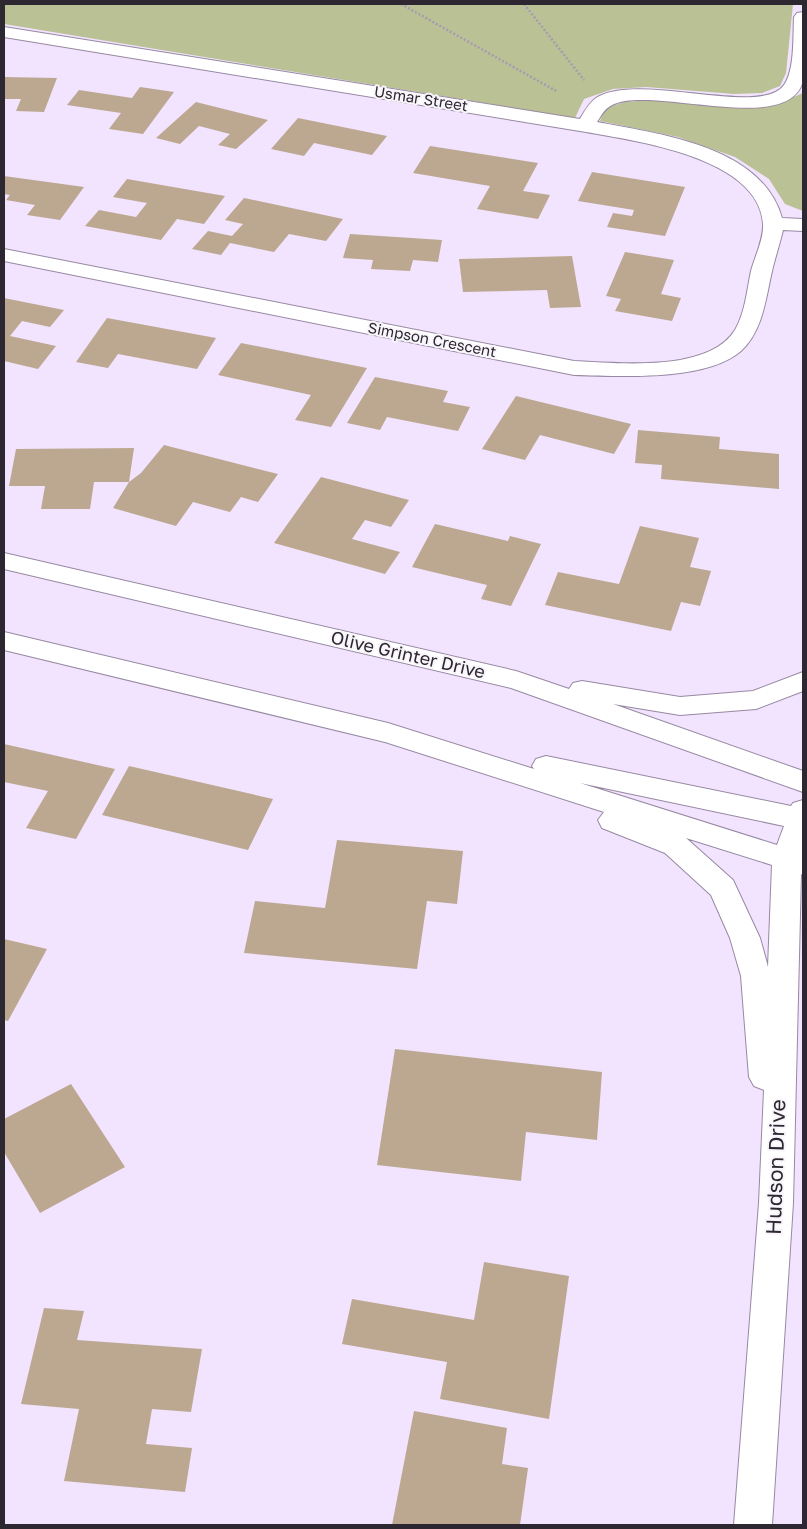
<svg xmlns="http://www.w3.org/2000/svg" width="807" height="1529" font-family="'Golos Text',sans-serif">
<rect width="100%" height="100%" fill="#f2e3ff"/>
<path fill="#bac194" d="M4 4H793L786 73 780 86 762 93 734 94 646 87 613 89 584 99 575 118 4 24Z
M803 93V211L785 204 769 179 735 157 678 137 600 121 605 108 625 102 649 100 738 107 777 104Z"/>
<path fill="#bca890" d="M4 77 57 78 44 112 16 111 21 99H4Z
M140 87 174 92 143 134 109 129 121 113 67 105 79 90 132 98Z
M196 102 268 120 236 149 218 145 230 134 199 126 180 144 156 138Z
M298 118 387 136 372 155 314 143 304 156 271 149Z
M430 146 538 163 523 191 550 195 538 219 477 209 490 186 413 173Z
M592 172 685 187 665 236 607 227 613 213 632 216 634 210 578 201Z
M4 176 84 187 60 220 27 215 35 205 6 200 10 195 4 194Z
M127 179 225 196 204 224 177 219 161 240 85 226 99 210 136 217 147 203 113 197Z
M244 198 343 219 326 241 289 234 274 252 230 243 221 255 192 249 208 231 232 236 243 224 225 220Z
M350 234 442 240 438 262 413 260 410 271 371 269 373 260 343 258Z
M625 252 674 260 661 294 681 298 672 321 615 311 621 299 606 296Z
M572 256 581 307 550 308 547 290 463 292 459 259Z
M4 298 64 310 50 327 22 321 10 336 56 346 38 369 4 361Z
M107 318 216 338 197 369 118 354 108 368 76 362Z
M241 343 367 368 331 427 295 420 311 395 218 375Z
M375 377 448 391 443 402 470 407 458 431 387 417 380 430 347 423Z
M516 396 631 424 614 454 540 435 525 460 482 449Z
M638 430 720 437 719 449 779 454V489L661 479 662 465 635 463Z
M164 445 278 474 258 502 241 497 230 512 193 502 176 526 113 508 129 482 141 473Z
M134 448 129 482H94L90 509H41L45 486H9L16 449Z
M321 477 409 500 391 527 365 520 352 539 400 552 385 574 274 543Z
M435 524 508 541 510 536 541 544 511 606 481 599 487 585 412 567Z
M640 526 699 538 690 567 711 571 700 606 681 602 671 631 545 605 558 572 619 584Z
M4 744 115 769 76 839 26 828 48 791 4 782Z
M129 766 273 799 248 850 102 815Z
M337 840 463 851 457 904 427 901 417 969 244 953 255 901 325 908Z
M4 939 47 949 8 1021 4 1020Z
M395 1049 602 1072 597 1140 526 1132 521 1181 377 1165Z
M71 1084 125 1167 40 1213 4 1152V1119Z
M484 1262 569 1276 549 1419 440 1399 447 1362 342 1344 352 1299 474 1320Z
M44 1308 84 1311 77 1340 202 1349 191 1412 152 1409 146 1444 192 1448 185 1492 64 1481 79 1409 21 1404Z
M414 1411 507 1428 502 1464 528 1468 520 1525H392Z"/>
<g fill="none" stroke-linecap="round" stroke-linejoin="round">
<g stroke="#9789a2" stroke-width="2">
<path id="minor" d="M803 12C804 24 806 75 802 84 784 135 651 85 612 105 604 109 601 116 597 122 660 134 762 146 782 218L803 219V231L783 230C780 243 776 255 773 267 766 295 764 330 741 351 705 382 619 376 574 375L4 261V249L574 361C618 363 708 373 735 330 745 313 747 290 751 271 755 256 764 239 763 224 759 157 635 141 586 132L4 37V27L580 119C584 112 589 103 596 98 638 71 760 118 784 85 795 70 793 35 794 17L797 13Z
M4 553 516 671 569 689 573 683 582 681 680 697 753 691 803 672V691L756 709 680 715 613 704 803 771V792L511 688 4 569Z
M4 632 388 723 534 769 532 766 536 759 546 756 791 806 793 803 803 800V875L801 874 793 1203 772 1525H734L759 1203 764 1090 754 1086 749 1077 741 976 730 938 711 895 665 853 602 828 598 820 604 812 385 742 4 650ZM580 783 784 826 777 845ZM686 838 772 865 768 967 760 938 733 880Z"/>
</g>
<path stroke="#a79bb1" stroke-width="2.5" stroke-dasharray="2 2" stroke-linecap="butt" d="M401 4 558 92
M524 4 584 80"/>
<use href="#minor" fill="#fff" fill-rule="evenodd"/>
</g>
<g text-anchor="middle" stroke-width="4" stroke-linejoin="round" paint-order="stroke">
<g font-size="15" fill="#2d2732" stroke="#f9f6fb">
<text transform="translate(421 99) rotate(9)" y="5">Usmar Street</text>
<text transform="translate(432 340) rotate(11)" y="5">Simpson Crescent</text>
</g>
<g font-size="18" fill="#2d2732" stroke="#f9f6fb">
<text transform="translate(408 655) rotate(13)" y="6">Olive Grinter Drive</text>
</g>
<g font-size="21" fill="#2d2732" stroke="#f9f6fb">
<text transform="translate(776 1167) rotate(-88)" y="7">Hudson Drive</text>
</g>
</g>
<rect width="807" height="1529" fill="none" stroke="#2d2732" stroke-width="10"/>
</svg>
